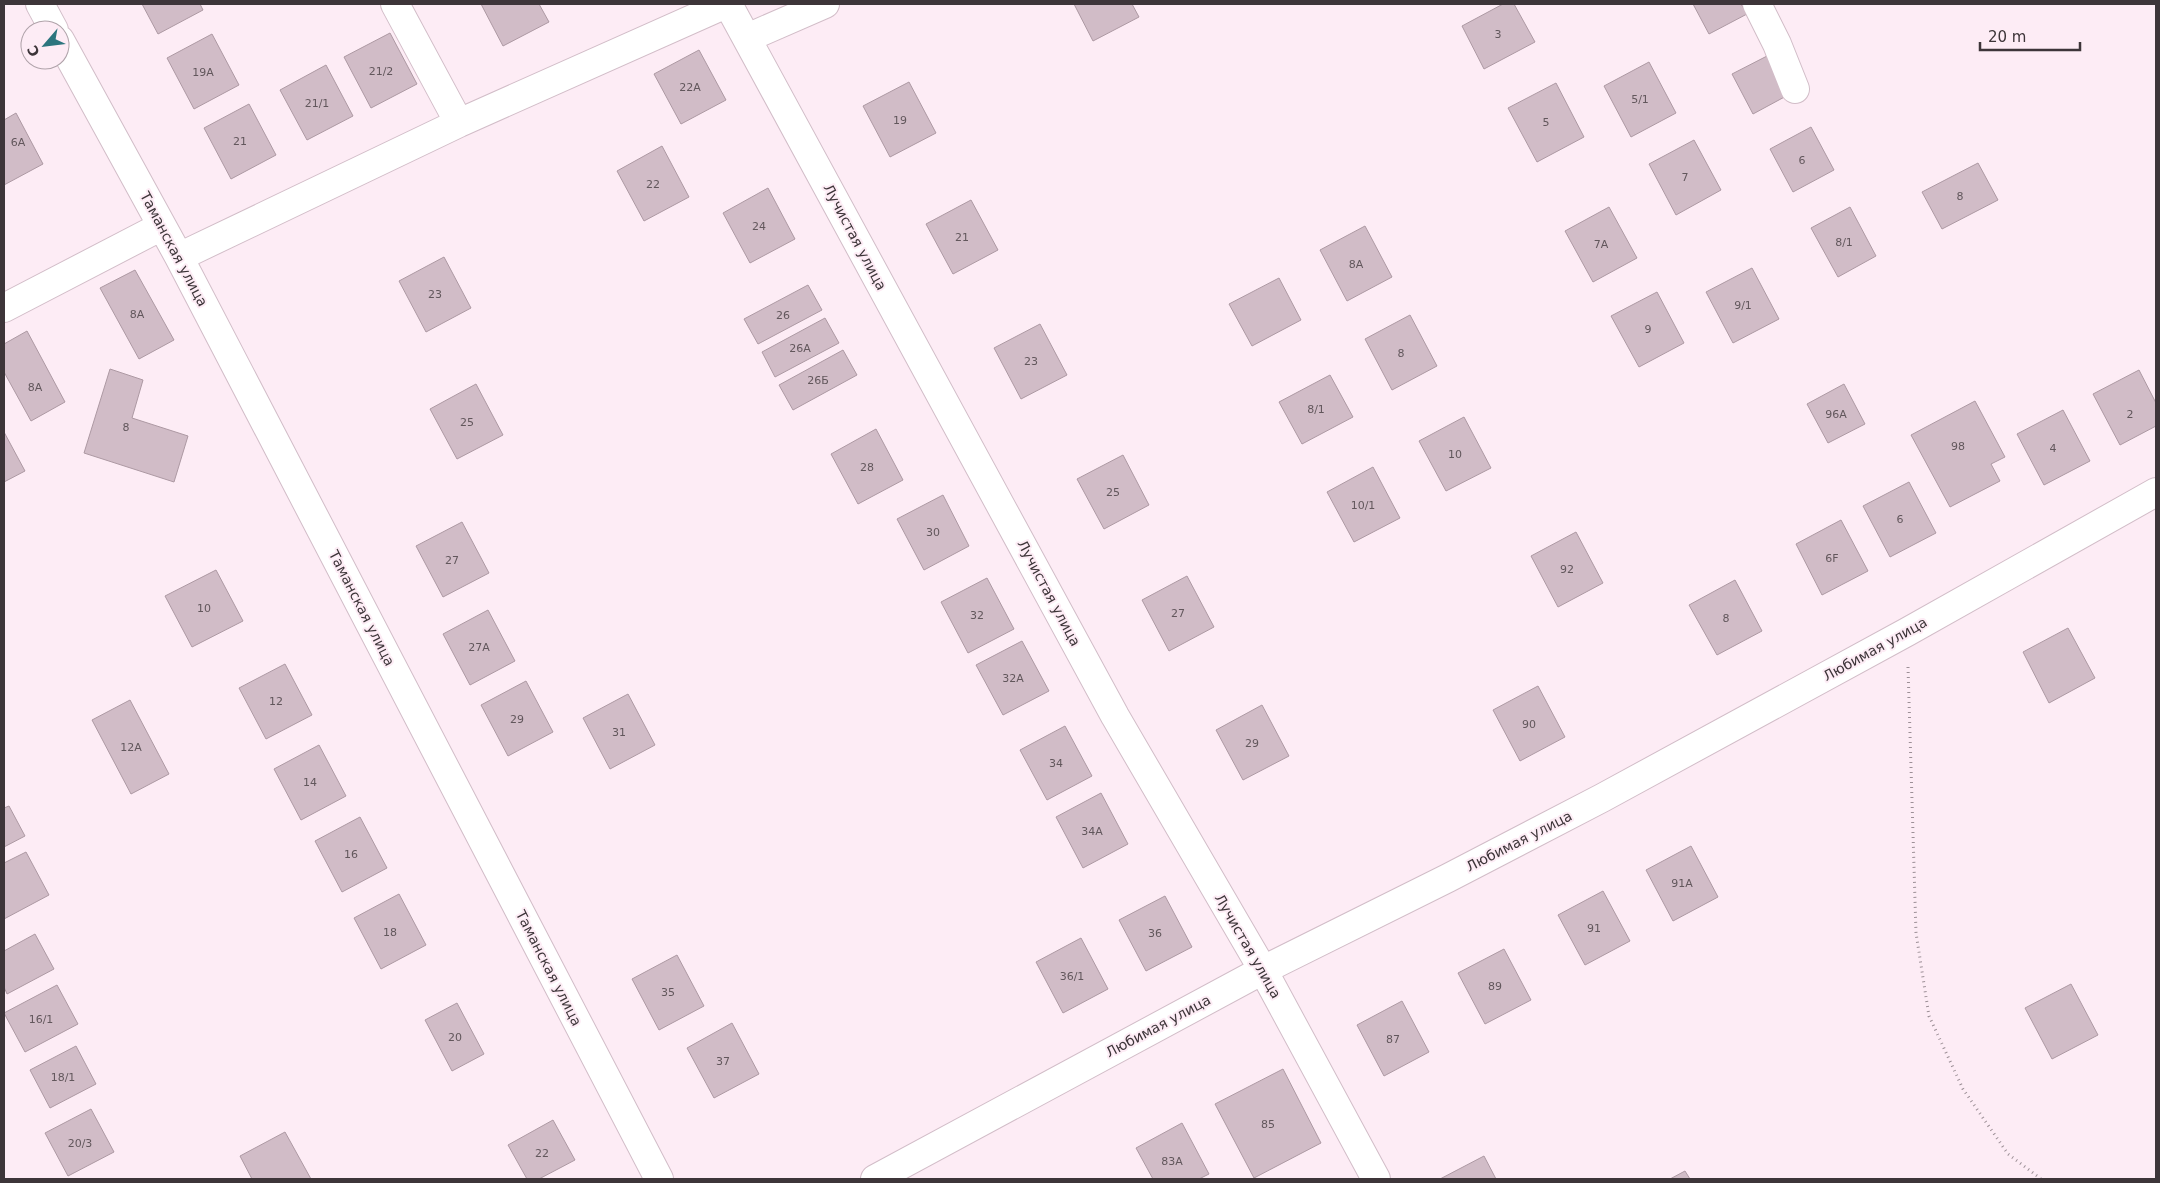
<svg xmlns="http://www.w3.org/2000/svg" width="2160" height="1183" font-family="'DejaVu Sans',sans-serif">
<rect width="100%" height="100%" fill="#fdecf5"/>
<path fill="#d1bcc7" stroke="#ad99a3" d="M142 4H200L203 10 158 34Z
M481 4H539L549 22 503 46Z
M1074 4H1132L1139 17 1093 41Z
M1503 4H1514L1535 42 1484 69 1462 26Z
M1693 4H1741L1747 14 1709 34Z
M390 33 417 84 371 108 344 57Z
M212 34 239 85 194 109 167 58Z
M699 50 726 100 681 124 654 74Z
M1769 55 1790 94 1753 114 1732 74Z
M1649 62 1676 113 1631 137 1604 86Z
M326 65 353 116 307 140 280 90Z
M909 82 936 133 890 157 863 106Z
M1556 83 1584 137 1537 162 1508 108Z
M249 104 276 155 231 179 204 128Z
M16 113 43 164 4 185V120Z
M1811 127 1834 170 1793 192 1770 149Z
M1694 140 1721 190 1676 215 1649 164Z
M662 146 689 197 644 221 617 171Z
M1978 163 1998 200 1942 229 1922 192Z
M768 188 795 239 750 263 723 213Z
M971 200 998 250 953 274 926 224Z
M1609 207 1637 258 1593 282 1565 231Z
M1850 207 1876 256 1838 277 1811 228Z
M1365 226 1392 277 1347 301 1320 250Z
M444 257 471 308 426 332 399 281Z
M1752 268 1779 319 1733 343 1706 292Z
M135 270 174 340 139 359 100 288Z
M1279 278 1301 320 1252 346 1229 304Z
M808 285 822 310 758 344 744 319Z
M1657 292 1684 343 1639 367 1611 316Z
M1410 315 1437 366 1392 390 1365 339Z
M825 318 839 343 775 377 762 352Z
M1040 324 1067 375 1021 399 994 348Z
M27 331 65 402 31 421 4 372V344Z
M843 350 857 375 793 410 779 385Z
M110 369 143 380 132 418 188 436 174 482 84 453Z
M2139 370 2156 403V426L2120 445 2093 394Z
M1330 375 1353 417 1302 444 1279 402Z
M476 384 503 435 457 459 430 409Z
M1844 384 1865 424 1828 443 1807 404Z
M1975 401 2005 457 1991 464 2000 481 1950 507 1911 435Z
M2063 410 2090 461 2044 485 2017 434Z
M1464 417 1491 468 1446 491 1419 441Z
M876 429 903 480 858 504 831 454Z
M4 432 25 471 4 482Z
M1123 455 1149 505 1104 529 1077 479Z
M1373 467 1400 518 1354 542 1327 492Z
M1909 482 1936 533 1890 557 1863 506Z
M943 495 969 546 924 570 897 519Z
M1841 520 1868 571 1822 595 1796 544Z
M462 522 489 573 443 597 416 546Z
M1576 532 1603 583 1558 607 1531 556Z
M216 570 243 621 192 647 165 596Z
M1187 576 1214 627 1169 651 1142 600Z
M987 578 1014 629 968 653 941 602Z
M1735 580 1762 631 1717 655 1689 605Z
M488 610 515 661 470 685 443 634Z
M2068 628 2095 678 2049 703 2023 652Z
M1022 641 1049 691 1003 715 976 665Z
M285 664 312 715 266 739 239 688Z
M526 681 553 732 508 756 481 705Z
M1538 686 1565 737 1520 761 1493 710Z
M628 694 655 745 610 769 583 718Z
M130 700 169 774 131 794 92 720Z
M1262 705 1289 756 1243 780 1216 730Z
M1065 726 1092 776 1047 800 1020 750Z
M319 745 346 796 301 820 274 769Z
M1101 793 1128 844 1083 868 1056 817Z
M9 806 25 836 4 847V808Z
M360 817 387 868 342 892 315 841Z
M1691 846 1718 897 1673 921 1646 870Z
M26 852 49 895 4 919V863Z
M1603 891 1630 941 1585 965 1558 915Z
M399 894 426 945 381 969 354 918Z
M1165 896 1192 947 1146 971 1119 920Z
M35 934 54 969 7 994 4 987V951Z
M1081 938 1108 989 1063 1013 1036 962Z
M1504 949 1531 1000 1485 1024 1458 973Z
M677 955 704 1006 659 1030 632 979Z
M2071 984 2098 1035 2052 1059 2025 1008Z
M57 985 78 1024 25 1052 4 1013Z
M1402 1001 1429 1052 1384 1076 1357 1025Z
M457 1003 484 1054 452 1071 425 1020Z
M732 1023 759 1074 714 1098 687 1048Z
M76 1046 96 1084 50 1108 30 1070Z
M1283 1069 1321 1143 1254 1178 1215 1104Z
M91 1109 114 1152 68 1176 45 1133Z
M553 1120 575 1160 539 1179H527L508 1145Z
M1182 1123 1209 1174 1199 1179H1153L1136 1148Z
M285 1132 311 1179H252L240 1156Z
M1484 1156 1496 1179H1440Z
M1685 1171 1690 1179H1670Z"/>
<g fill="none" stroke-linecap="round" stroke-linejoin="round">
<g stroke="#d2bdc8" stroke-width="30">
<path id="minor" d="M40 4 54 30
M395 4 459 123
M728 4 1115 716 1263 970 1376 1179
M1757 4 1777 44 1795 89
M747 38 825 4
M60 40 179 257 659 1179
M179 257 459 123 726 4
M4 308 162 226
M875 1179 1263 970 1448 878 1602 798 1907 632 2156 492"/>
</g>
<path stroke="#9d9097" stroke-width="3" stroke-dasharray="1 4" stroke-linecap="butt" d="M1908 667 1916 933 1929 1016 1963 1089 2008 1154 2041 1179"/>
<use href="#minor" stroke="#fff" stroke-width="28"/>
</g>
<g text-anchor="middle" stroke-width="4" stroke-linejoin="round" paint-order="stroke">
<g font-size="11" fill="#62575c">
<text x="1498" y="38">3</text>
<text x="381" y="75">21/2</text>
<text x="203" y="76">19А</text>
<text x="690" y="91">22А</text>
<text x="1640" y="103">5/1</text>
<text x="317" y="107">21/1</text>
<text x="900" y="124">19</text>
<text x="1546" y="126">5</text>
<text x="240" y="145">21</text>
<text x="18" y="146">6А</text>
<text x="1802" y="164">6</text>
<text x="1685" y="181">7</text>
<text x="653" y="188">22</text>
<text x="1960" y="200">8</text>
<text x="759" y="230">24</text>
<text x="962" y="241">21</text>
<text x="1844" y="246">8/1</text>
<text x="1601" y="248">7А</text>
<text x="1356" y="268">8А</text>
<text x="435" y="298">23</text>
<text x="1743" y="309">9/1</text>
<text x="137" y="318">8А</text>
<text x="783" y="319">26</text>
<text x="1648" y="333">9</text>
<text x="800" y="352">26А</text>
<text x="1401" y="357">8</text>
<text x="1031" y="365">23</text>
<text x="818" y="384">26Б</text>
<text x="35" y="391">8А</text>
<text x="1316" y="413">8/1</text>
<text x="1836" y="418">96А</text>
<text x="2130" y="418">2</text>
<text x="467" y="426">25</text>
<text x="126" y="431">8</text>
<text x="1958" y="450">98</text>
<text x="2053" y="452">4</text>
<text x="1455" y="458">10</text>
<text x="867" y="471">28</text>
<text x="1113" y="496">25</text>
<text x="1363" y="509">10/1</text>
<text x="1900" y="523">6</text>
<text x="933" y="536">30</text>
<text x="1832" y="562">6F</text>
<text x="452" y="564">27</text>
<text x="1567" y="573">92</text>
<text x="204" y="612">10</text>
<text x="1178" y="617">27</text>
<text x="977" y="619">32</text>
<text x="1726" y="622">8</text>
<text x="479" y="651">27А</text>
<text x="1013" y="682">32А</text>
<text x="276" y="705">12</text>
<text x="517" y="723">29</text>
<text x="1529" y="728">90</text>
<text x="619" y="736">31</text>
<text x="1252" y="747">29</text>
<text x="131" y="751">12А</text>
<text x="1056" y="767">34</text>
<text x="310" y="786">14</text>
<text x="1092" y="835">34А</text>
<text x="351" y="858">16</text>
<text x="1682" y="887">91А</text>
<text x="1594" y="932">91</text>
<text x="390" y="936">18</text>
<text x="1155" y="937">36</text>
<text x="1072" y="980">36/1</text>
<text x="1495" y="990">89</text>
<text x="668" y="996">35</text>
<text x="41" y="1023">16/1</text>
<text x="455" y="1041">20</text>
<text x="1393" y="1043">87</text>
<text x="723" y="1065">37</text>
<text x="63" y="1081">18/1</text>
<text x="1268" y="1128">85</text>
<text x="80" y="1147">20/3</text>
<text x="542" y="1157">22</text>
<text x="1172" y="1165">83А</text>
</g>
<g font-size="14" fill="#3d3539" stroke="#fdecf5">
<text transform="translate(855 237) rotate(62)" y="5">Лучистая улица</text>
<text transform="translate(174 249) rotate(62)" y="5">Таманская улица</text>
<text transform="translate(1049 593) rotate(62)" y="5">Лучистая улица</text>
<text transform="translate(362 608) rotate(63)" y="5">Таманская улица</text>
<text transform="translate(1875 649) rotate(-29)" y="5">Любимая улица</text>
<text transform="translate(1519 841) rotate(-27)" y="5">Любимая улица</text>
<text transform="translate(1248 946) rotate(60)" y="5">Лучистая улица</text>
<text transform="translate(549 968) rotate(63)" y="5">Таманская улица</text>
<text transform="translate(1158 1026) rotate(-28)" y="5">Любимая улица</text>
</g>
</g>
<rect width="2160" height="1183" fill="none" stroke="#3d3539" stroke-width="10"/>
<g transform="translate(45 45) rotate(242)"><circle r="24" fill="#fdecf5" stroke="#b0a3aa"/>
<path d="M0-4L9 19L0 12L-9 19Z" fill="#2c757e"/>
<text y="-8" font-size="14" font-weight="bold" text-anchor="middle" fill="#3d3539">С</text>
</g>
<path d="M1980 42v8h100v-8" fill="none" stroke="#3d3539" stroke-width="2.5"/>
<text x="1988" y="42" font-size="15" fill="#3d3539" stroke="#fdecf5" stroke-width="4" paint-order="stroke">20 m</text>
</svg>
